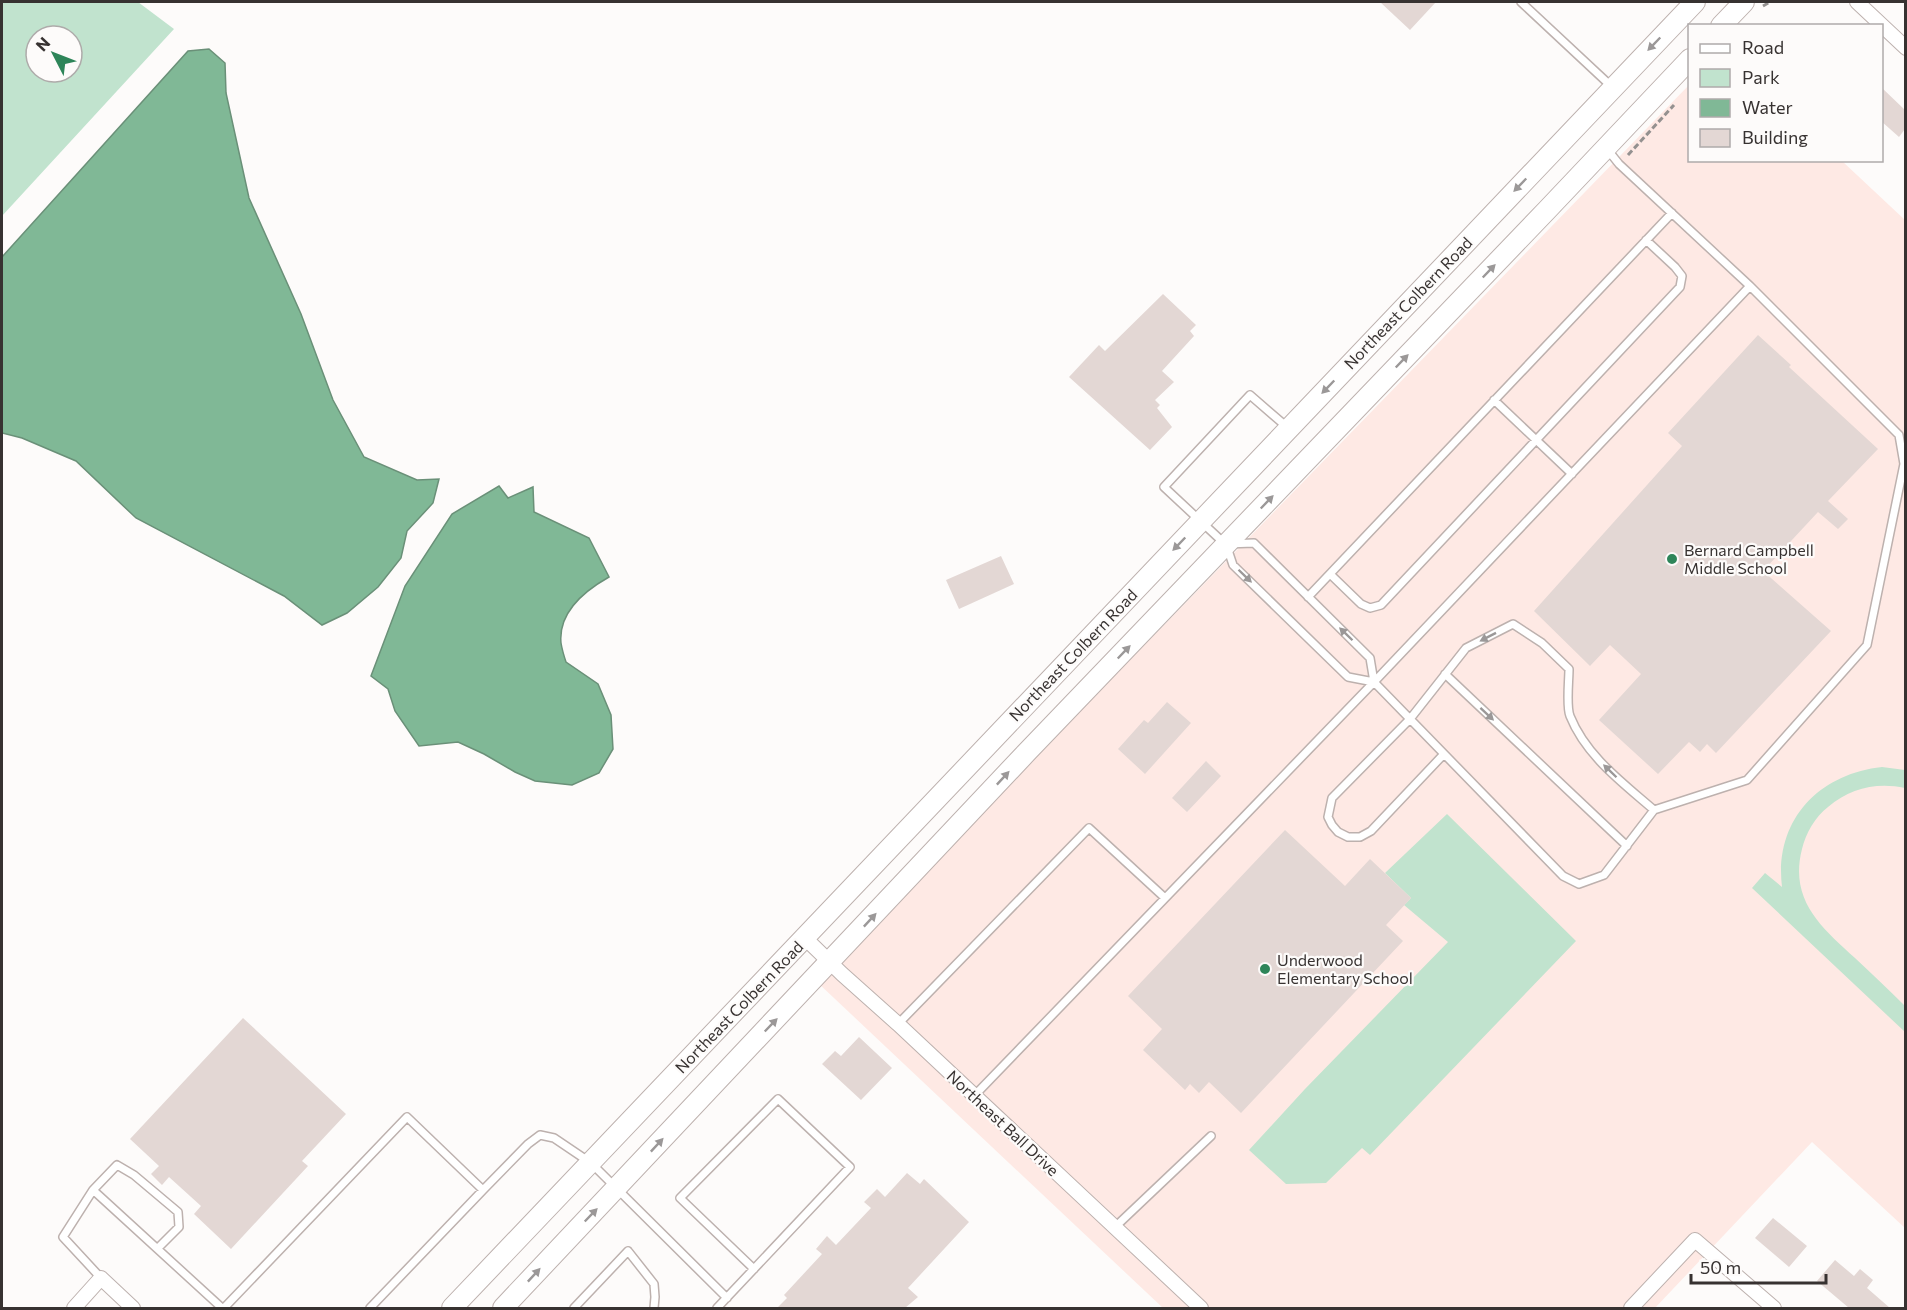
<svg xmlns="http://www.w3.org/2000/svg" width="1907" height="1310" font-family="Commissioner,sans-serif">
<rect width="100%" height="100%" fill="#fdfbfa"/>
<path fill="#fee9e4" d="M1689 85 1690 160 1842 161 1905 220V1228L1812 1142 1655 1308H1163L817 982Z"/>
<path fill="#c1e3ce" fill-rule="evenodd" d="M2 2H138L174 29 2 216ZM36 36H72V72H36Z
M1882 767 1905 770V788C1877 782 1850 788 1828 807 1815 817 1806 833 1802 849 1789 900 1821 927 1855 958 1872 974 1889 990 1905 1006V1032L1752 888 1765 873 1782 887C1774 821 1818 774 1882 767Z
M1447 814 1576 941 1370 1155 1362 1148 1326 1183 1286 1184 1249 1150 1305 1089 1448 942 1404 905 1411 898 1385 873Z"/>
<path fill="#80b896" stroke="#6a9078" stroke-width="1.5" d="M209 49 225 63 226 93 249 198 301 314 333 400 364 457 417 480 439 479 433 503 407 531 401 558 378 587 347 613 322 625 284 596 136 518 76 461 22 438 2 433V257L188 51Z
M499 486 508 498 533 487 534 512 589 538 609 577C586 590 558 612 561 643 562 649 564 656 566 662L598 684 611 715 613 749 599 773 572 785 535 781 515 772 484 754 458 742 419 746 395 711 388 689 371 676 405 586 452 514Z"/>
<path fill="#e3d7d4" d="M1380 2H1436L1410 30Z
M1881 87 1905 110V129L1899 137 1881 121Z
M1163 294 1196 325 1190 331 1194 336 1162 371 1174 382 1155 400 1160 405 1157 408 1172 427 1150 450 1069 377 1099 345 1105 351Z
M1758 335 1791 365 1789 367 1878 449 1828 501 1848 519 1838 529 1818 512 1763 571 1831 631 1716 753 1707 744 1700 752 1689 742 1658 774 1599 720 1641 674 1610 645 1590 666 1534 611 1682 446 1668 433Z
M1001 556 1014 584 959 609 946 580Z
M1167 702 1191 723 1145 774 1118 749 1144 720 1148 723Z
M1206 761 1221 776 1187 812 1172 798Z
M1285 830 1345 886 1370 859 1411 898 1386 925 1403 941 1241 1113 1209 1082 1199 1093 1190 1084 1185 1090 1143 1050 1162 1029 1128 996Z
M243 1018 346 1114 302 1161 308 1166 231 1249 194 1214 201 1206 169 1177 162 1185 151 1174 159 1166 130 1139Z
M859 1037 892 1068 861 1100 822 1064 835 1051 841 1056Z
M907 1173 920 1184 924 1179 969 1222 908 1288 918 1297 905 1308H777L787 1298 784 1295 822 1254 816 1249 827 1236 836 1245 871 1208 864 1202 877 1189 885 1197Z
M1773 1218 1807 1246 1789 1267 1755 1238Z
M1835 1260 1854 1276 1860 1269 1873 1280 1867 1288 1890 1308H1849L1817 1281Z"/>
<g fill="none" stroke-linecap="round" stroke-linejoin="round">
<g stroke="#bdb1ae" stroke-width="10">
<path id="lane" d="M1521 2 1611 86
M1607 149 1619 164 1750 286
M1494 400 1572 474
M1224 543 1164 487 1250 395 1287 427
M1330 574 1361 604 1370 608 1381 605 1680 287 1682 276 1675 267 1646 240
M1308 597 1672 213
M1445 674 1627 846
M1444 754 1371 831 1360 837H1348L1338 832 1332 825 1328 817 1332 798 1410 719 1466 648 1513 624 1542 643 1569 669C1569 681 1566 706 1570 716 1586 756 1623 783 1654 810
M898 1024 1089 828 1165 898
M974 1096 1374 682 1750 286 1899 435 1904 464 1867 645 1747 780 1654 810 1604 875 1579 884 1563 876 1374 682 1348 677 1233 565 1226 544 1254 543 1370 658 1374 682
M93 1190 63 1237 101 1278
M483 1190 528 1144 540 1135 554 1138 591 1163 727 1298
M1114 1228 1211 1136
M158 1248 179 1227 178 1212 134 1175 117 1165 93 1190 222 1308
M224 1308 407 1117 483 1190 370 1308
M574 1308 628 1251 654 1284 655 1297 654 1308
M717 1308 850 1167 778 1099 680 1198 754 1269"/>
</g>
<g stroke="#bdb1ae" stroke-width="16">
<path id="street" d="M1857 2 1906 48
M805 938 842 974 898 1024 1201 1308
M74 1308 101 1278 133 1308
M1631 1308 1695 1240 1774 1308"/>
</g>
<g stroke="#bdb1ae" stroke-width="22">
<path id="secondary" d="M1721 26 1744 2
M452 1308 1695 2
M503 1308 1026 753 1547 210 1690 59"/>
</g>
<path stroke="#949190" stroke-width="3" stroke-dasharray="6 3" stroke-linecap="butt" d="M1763 6 1770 2
M1628 155 1674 105"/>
<use href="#lane" stroke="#fff" stroke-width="7"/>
<use href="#street" stroke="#fff" stroke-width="14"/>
<use href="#secondary" stroke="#fff" stroke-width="20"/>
</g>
<defs><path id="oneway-solid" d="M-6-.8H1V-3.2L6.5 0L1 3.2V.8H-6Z" transform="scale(1.5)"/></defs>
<g fill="#9b9898">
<use href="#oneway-solid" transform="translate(1654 44) rotate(134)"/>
<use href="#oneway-solid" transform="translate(1520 185) rotate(134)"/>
<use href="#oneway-solid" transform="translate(1489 271) rotate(-46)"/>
<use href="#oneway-solid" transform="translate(1402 361) rotate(-46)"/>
<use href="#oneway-solid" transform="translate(1328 387) rotate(134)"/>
<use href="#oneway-solid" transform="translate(1267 502) rotate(-46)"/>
<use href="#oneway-solid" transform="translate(1179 544) rotate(134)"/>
<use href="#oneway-solid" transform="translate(1245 576) rotate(44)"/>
<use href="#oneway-solid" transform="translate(1346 634) rotate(-136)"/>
<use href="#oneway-solid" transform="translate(1488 637) rotate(153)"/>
<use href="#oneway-solid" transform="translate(1124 652) rotate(-46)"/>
<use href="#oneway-solid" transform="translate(1487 714) rotate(43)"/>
<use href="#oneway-solid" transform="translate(1610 771) rotate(-136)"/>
<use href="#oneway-solid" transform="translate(1003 778) rotate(-47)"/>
<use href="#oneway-solid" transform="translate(870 920) rotate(-47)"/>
<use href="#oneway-solid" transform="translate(771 1025) rotate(-46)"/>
<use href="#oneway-solid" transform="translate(657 1145) rotate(-47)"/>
<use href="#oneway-solid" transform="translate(591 1215) rotate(-46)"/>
<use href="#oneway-solid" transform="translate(534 1275) rotate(-47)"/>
</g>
<g fill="#2e8559" stroke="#fdfbfa" stroke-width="2">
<circle cx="1672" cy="559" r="6"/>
<circle cx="1265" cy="969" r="6"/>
</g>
<g text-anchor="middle" stroke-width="4.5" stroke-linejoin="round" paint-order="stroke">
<g font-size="16" fill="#373231" stroke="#fdfbfa">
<text transform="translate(1408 303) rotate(-46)" y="6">Northeast Colbern Road</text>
<text transform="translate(1073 655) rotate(-46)" y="6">Northeast Colbern Road</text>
<text transform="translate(739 1007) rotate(-46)" y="6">Northeast Colbern Road</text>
<text transform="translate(1003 1123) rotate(43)" y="6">Northeast Ball Drive</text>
</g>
<g font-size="16" fill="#373231" stroke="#fdfbfa" text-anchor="start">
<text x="1684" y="556">Bernard Campbell<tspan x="1684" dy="18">Middle School</tspan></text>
<text x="1277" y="966">Underwood<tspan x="1277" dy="18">Elementary School</tspan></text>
</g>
</g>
<rect width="1907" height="1310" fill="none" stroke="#373231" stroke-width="6"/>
<rect x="1688" y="24" width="195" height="138" fill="#fdfbfa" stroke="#aeabaa" stroke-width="1.5"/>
<rect x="1700" y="44" width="30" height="9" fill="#ffffff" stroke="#aeabaa" stroke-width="1.5"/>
<text x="1742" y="54" font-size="18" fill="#373231">Road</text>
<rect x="1700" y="69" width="30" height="18" fill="#c1e3ce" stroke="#aeabaa" stroke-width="1.5"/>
<text x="1742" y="84" font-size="18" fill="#373231">Park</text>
<rect x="1700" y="99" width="30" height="18" fill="#80b896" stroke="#aeabaa" stroke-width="1.5"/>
<text x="1742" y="114" font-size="18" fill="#373231">Water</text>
<rect x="1700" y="129" width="30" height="18" fill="#e3d7d4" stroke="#aeabaa" stroke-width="1.5"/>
<text x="1742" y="144" font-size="18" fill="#373231">Building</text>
<g transform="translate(54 54) rotate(312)"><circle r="28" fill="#fdfbfa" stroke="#aeabaa" stroke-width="1.5"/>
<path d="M0-4.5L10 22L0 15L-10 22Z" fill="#2e8559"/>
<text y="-9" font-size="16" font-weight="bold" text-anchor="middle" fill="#373231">N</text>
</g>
<path d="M1691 1274v9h135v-9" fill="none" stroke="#373231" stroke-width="3"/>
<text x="1700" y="1274" font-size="18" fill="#373231" stroke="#fdfbfa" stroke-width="4.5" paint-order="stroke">50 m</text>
</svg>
